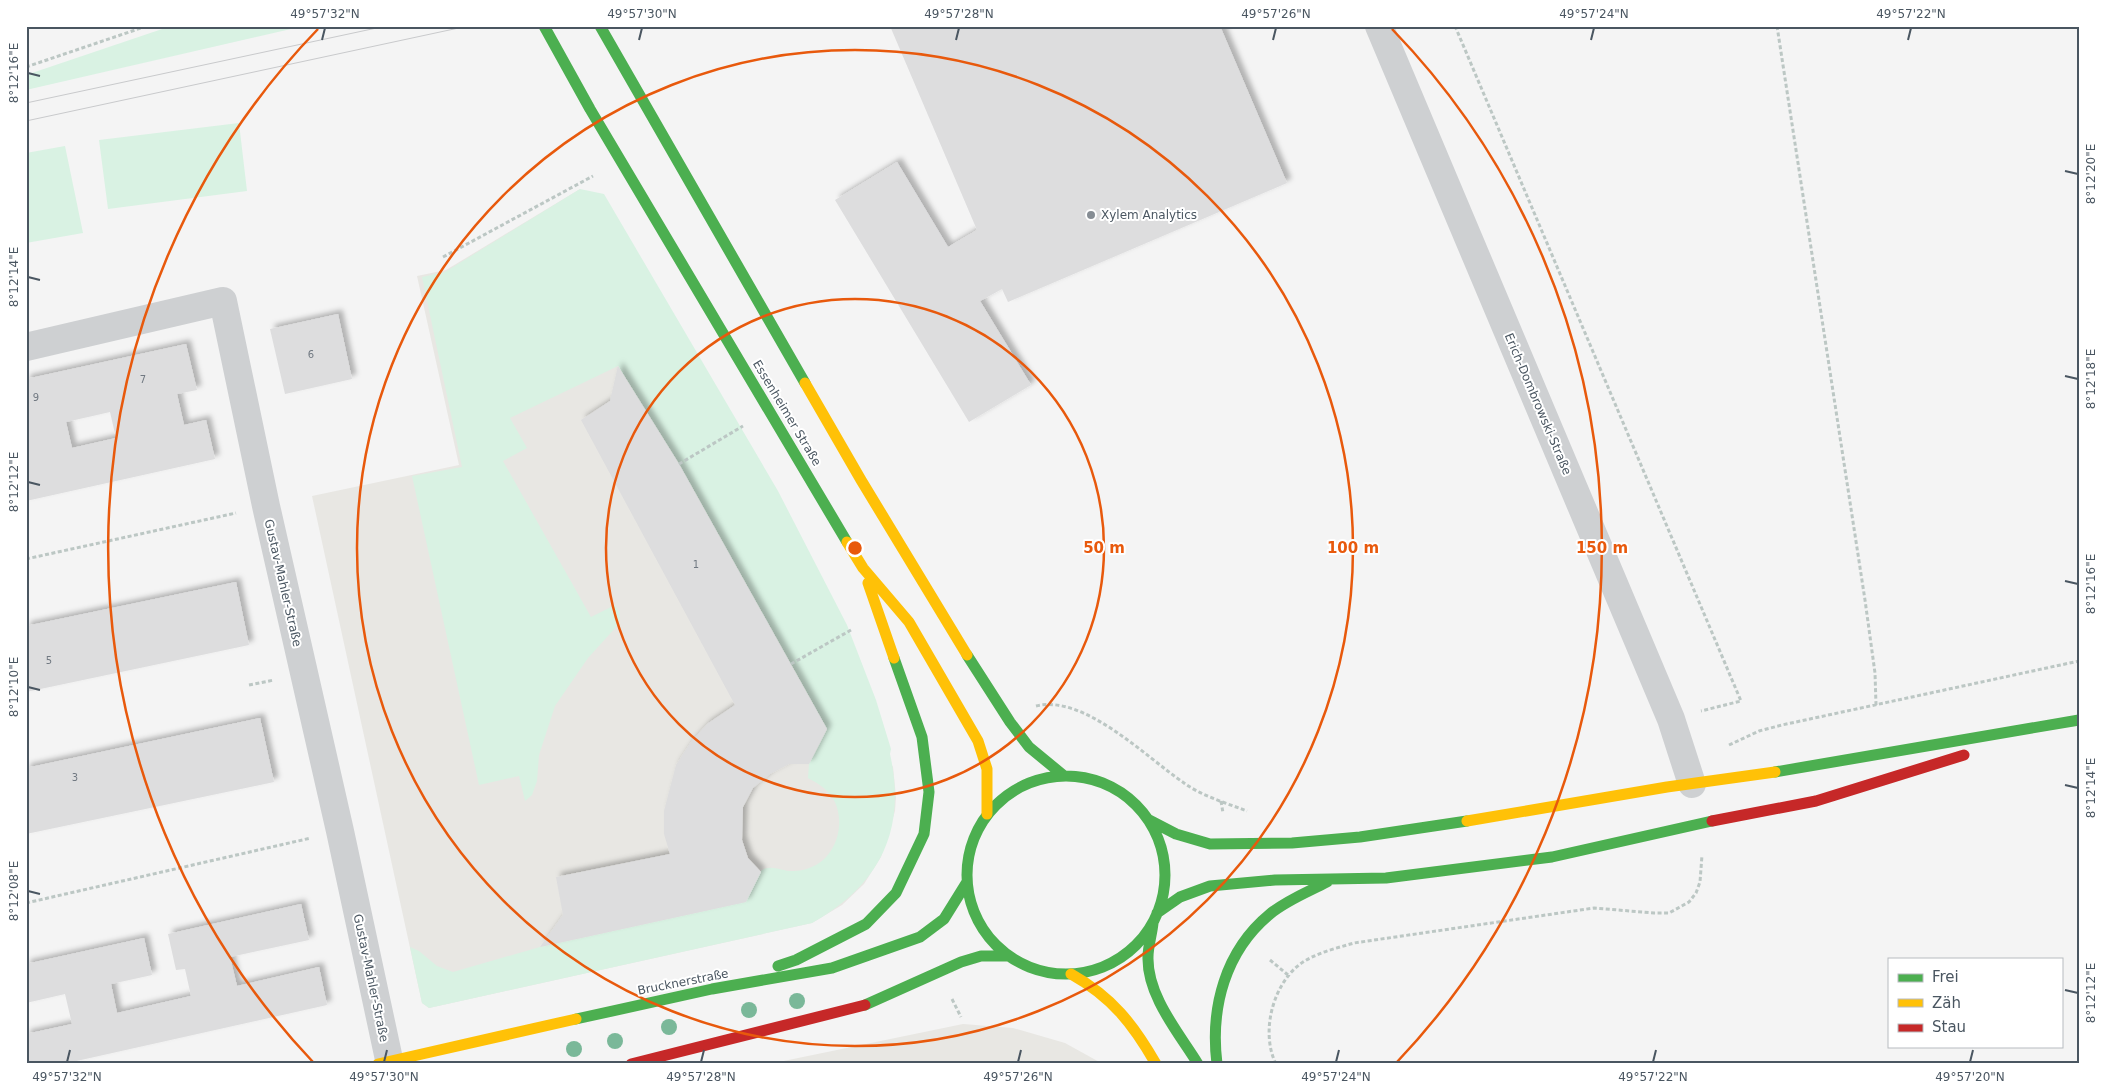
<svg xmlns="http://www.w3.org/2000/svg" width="2105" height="1090" font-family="'DejaVu Sans',sans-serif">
<defs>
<filter id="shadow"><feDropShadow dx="4.5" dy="-4.5" stdDeviation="2.5" flood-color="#0004"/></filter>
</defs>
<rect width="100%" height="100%" fill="#f4f4f4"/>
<path fill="#e8e7e3" d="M580 189 893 767 896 797 895 811 881 857 864 884 842 905 812 923 429 1008 422 1003 312 496 459 465 417 276 446 270Z
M963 1024 1013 1028 1065 1043 1103 1064H769Z"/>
<path fill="#d9f2e3" d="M171 26H304L26 90V75Z
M239 123 247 191 108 209 99 140Z
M65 146 83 233 26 243V153Z
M580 189 604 194 778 491 847 625 876 700 891 749 890 754C907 830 880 885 812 923L429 1008 422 1003 410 947 419 951 437 966 453 972 540 947 745 902C750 893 754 878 761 871 770 863 783 872 794 871 802 871 810 868 816 865 839 852 846 818 832 797 826 788 817 783 808 778L809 764 827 729 679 464 618 366 510 418 527 448 503 461 591 617 615 605 619 612 620 619 617 626 588 658 555 706 539 755 537 781 532 795 525 801 519 776 479 785 412 476 462 467 422 277 445 272Z"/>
<path fill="#ddddde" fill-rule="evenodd" filter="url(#shadow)" d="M890 26H1220L1287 183 1008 302 1002 289 980 301 1031 385 969 422 835 200 897 162 948 247 977 230Z
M338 314 352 379 285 394 270 329Z
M186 344 197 390 177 394 184 425 206 420 215 459 26 501V379ZM110 412 116 438 72 448 66 422Z
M618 366 679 464 827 729 809 764H789L770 774 753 788 743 807 742 840 748 858 761 872 746 902 540 947 563 915 556 877 670 854 664 834V811L676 765 691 742 707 724 735 705 581 420 610 401Z
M236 582 249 645 26 692V626Z
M260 718 274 782 26 834V768Z
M301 904 309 940 230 957 237 986 319 967 327 1005 63 1064H26V1034L72 1024 65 994 26 1003V964L144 938 152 975 111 984 117 1013 191 996 185 969 176 970 168 934Z"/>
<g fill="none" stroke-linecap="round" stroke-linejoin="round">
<path stroke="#bcc7c4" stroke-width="3" stroke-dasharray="4 2.5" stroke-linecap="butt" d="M1455 26 1741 701 1701 711
M1777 26 1865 600 1875 673 1876 705
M26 67 147 26
M443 257 593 176
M679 464 743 426
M26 559 236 513
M791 664 851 630
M249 685 274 680
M1036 706C1084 694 1146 757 1184 783 1202 796 1226 803 1247 811
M1729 745 1759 731 1782 725 2079 661
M1221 801 1223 813
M26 903 311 838
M1270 960 1288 975
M952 999 961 1017
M1276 1064C1260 1032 1273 982 1303 962 1319 952 1337 948 1354 943L1594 908 1654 913H1669L1689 902 1696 893 1700 882 1702 855"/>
<path stroke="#ced0d2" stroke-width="28" d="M1379 26 1671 719 1692 784
M26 347 223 301 266 506 340 831 390 1064"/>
<path stroke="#4caf50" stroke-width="11" d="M544 26 590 109 847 542
M600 26 805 383
M967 655 1010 722 1029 747 1063 775
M1775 772 2079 720
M967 875a99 99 0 1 1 198 0a99 99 0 1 1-198 0Z
M1149 820 1176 834 1210 844 1292 843 1360 837 1467 821
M1157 913 1180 897 1210 886 1275 880 1386 878 1552 857 1712 821
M1153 923C1152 934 1148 946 1148 957 1147 996 1179 1033 1198 1064
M778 966 796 960 866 924 896 893 924 834 929 792 922 737 894 658
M865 1005 961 962 981 956H1008
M576 1019 712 989 832 968 920 937 944 919 967 882
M1217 1064C1210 1008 1225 951 1270 914 1287 900 1308 892 1327 882"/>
<path stroke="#ffc107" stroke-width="11" d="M805 383 861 480 967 655
M847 542 863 568 909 622 978 741 987 769V814
M868 583 894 658
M1467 821 1667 787 1775 772
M1071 974C1112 997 1133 1024 1156 1064
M378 1064 576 1019"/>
<path stroke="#c62828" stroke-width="11" d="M1712 821 1816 801 1964 755
M631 1064 865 1005"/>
<path stroke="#c9cacc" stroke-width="1" d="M26 103 386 26
M26 121 468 26"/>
</g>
<g fill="#7ab899">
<circle cx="797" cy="1001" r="8"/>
<circle cx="749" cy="1010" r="8"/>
<circle cx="669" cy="1027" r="8"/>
<circle cx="615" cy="1041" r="8"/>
<circle cx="574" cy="1049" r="8"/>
</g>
<path fill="none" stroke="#4a5661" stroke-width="2" d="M322 40 325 28M639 40 642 28M956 40 959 28M1273 40 1276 28M1591 40 1594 28M1908 40 1911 28M28 73 40 76M2065 171 2078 174M28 277 40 280M2065 376 2078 379M28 482 40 485M2065 581 2078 584M28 687 40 690M2065 785 2078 788M28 891 40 894M2065 990 2078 993M67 1062 70 1050M384 1062 387 1050M701 1062 704 1050M1018 1062 1021 1050M1336 1062 1339 1050M1653 1062 1656 1050M1970 1062 1973 1050"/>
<g fill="none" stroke="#e8590c" stroke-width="2.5">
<circle cx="855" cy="548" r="249"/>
<circle cx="855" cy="548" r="498"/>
<path d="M313 1062A747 747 0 0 1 318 29M1392 29A747 747 0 0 1 1397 1062"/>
</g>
<circle fill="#868d94" stroke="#fff" stroke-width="2" cx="1091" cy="215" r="5"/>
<g text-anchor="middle" stroke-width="4" stroke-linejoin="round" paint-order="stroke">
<g font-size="10" fill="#707881">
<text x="311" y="358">6</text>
<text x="143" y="383">7</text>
<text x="36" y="401">9</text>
<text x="696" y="568">1</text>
<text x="49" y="664">5</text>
<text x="75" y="781">3</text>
</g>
<g font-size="12" fill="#4a5661" stroke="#fff" text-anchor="start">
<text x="1101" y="219">Xylem Analytics</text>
</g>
<g font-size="12" fill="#4a5661" stroke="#fff">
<text transform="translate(1538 404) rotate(67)" y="4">Erich-Dombrowski-Straße</text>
<text transform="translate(787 413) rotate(59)" y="4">Essenheimer Straße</text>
<text transform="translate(283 583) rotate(77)" y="4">Gustav-Mahler-Straße</text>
<text transform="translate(371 978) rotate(78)" y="4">Gustav-Mahler-Straße</text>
<text transform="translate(683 982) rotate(-11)" y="4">Brucknerstraße</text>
</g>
</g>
<circle cx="855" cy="548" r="8" fill="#e8590c" stroke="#fff" stroke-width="2.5"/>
<g font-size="15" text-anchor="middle" font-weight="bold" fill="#e8590c" stroke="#fff" stroke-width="4" stroke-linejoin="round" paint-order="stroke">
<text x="1104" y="553">50 m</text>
<text x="1353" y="553">100 m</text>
<text x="1602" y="553">150 m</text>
</g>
<rect width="2105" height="1090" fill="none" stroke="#ffffff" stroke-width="55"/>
<rect x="1888" y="958" width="175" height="90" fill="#ffffff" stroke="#b7bbc0"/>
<rect x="1898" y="974" width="25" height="8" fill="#4caf50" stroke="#b7bbc0"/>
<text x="1932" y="982" font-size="15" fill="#4a5661">Frei</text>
<rect x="1898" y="999" width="25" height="8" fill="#ffc107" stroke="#b7bbc0"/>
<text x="1932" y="1008" font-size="15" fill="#4a5661">Zäh</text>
<rect x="1898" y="1024" width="25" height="8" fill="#c62828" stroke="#b7bbc0"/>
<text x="1932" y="1032" font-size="15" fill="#4a5661">Stau</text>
<rect x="28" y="28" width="2050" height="1034" fill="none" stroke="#4a5661" stroke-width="2"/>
<g font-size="12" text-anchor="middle" fill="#4a5661">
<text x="325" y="18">49°57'32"N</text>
<text x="642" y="18">49°57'30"N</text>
<text x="959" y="18">49°57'28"N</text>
<text x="1276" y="18">49°57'26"N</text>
<text x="1594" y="18">49°57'24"N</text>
<text x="1911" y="18">49°57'22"N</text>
<text transform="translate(14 73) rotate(-90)" y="4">8°12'16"E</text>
<text transform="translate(2091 174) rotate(-90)" y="4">8°12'20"E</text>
<text transform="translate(14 277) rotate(-90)" y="4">8°12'14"E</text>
<text transform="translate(2091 379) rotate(-90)" y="4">8°12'18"E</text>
<text transform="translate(14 482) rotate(-90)" y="4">8°12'12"E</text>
<text transform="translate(2091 584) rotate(-90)" y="4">8°12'16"E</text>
<text transform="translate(14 687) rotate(-90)" y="4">8°12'10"E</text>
<text transform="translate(2091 788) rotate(-90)" y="4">8°12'14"E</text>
<text transform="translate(14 891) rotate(-90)" y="4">8°12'08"E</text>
<text transform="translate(2091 993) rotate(-90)" y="4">8°12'12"E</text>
<text x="67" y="1081">49°57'32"N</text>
<text x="384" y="1081">49°57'30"N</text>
<text x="701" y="1081">49°57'28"N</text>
<text x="1018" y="1081">49°57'26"N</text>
<text x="1336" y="1081">49°57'24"N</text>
<text x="1653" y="1081">49°57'22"N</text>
<text x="1970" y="1081">49°57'20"N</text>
</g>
</svg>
